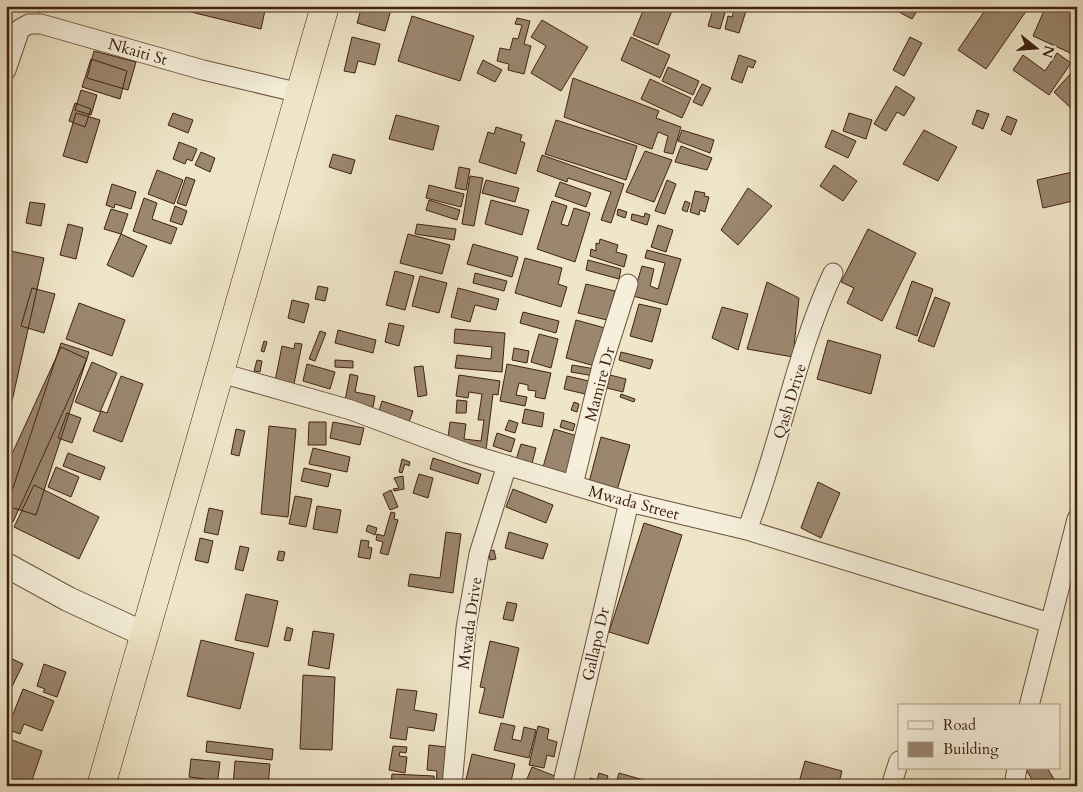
<svg xmlns="http://www.w3.org/2000/svg" width="1083" height="792" font-family="Cardo,serif">
<rect width="100%" height="100%" fill="#efe6c8"/>
<filter id="stains"><feTurbulence type="fractalNoise" baseFrequency=".004" numOctaves="4"/><feColorMatrix values="0 0 0 0 .2 0 0 0 0 .09 0 0 0 0 .02 0 0 0 .5 -.17"/></filter>
<radialGradient id="worn" r=".72"><stop offset=".6" stop-color="#630" stop-opacity="0"/><stop offset="1" stop-color="#630" stop-opacity=".3"/></radialGradient>
<path fill="#9b8770" stroke="#412111" d="M31 6H44L39 13Z
M166 6H266L261 29Z
M362 6H392L385 31 357 23Z
M645 6H674L658 45 633 35Z
M714 6H727L720 29 708 26Z
M902 6H920L912 19 899 12Z
M988 6 1029 7 986 69 958 50Z
M1046 6H1077V56L1033 36Z
M735 7 746 11 739 33 725 29 728 16 732 17Z
M412 16 474 36 460 81 398 61Z
M517 18 530 21 524 44 531 46 524 74 508 70 509 64 497 61 500 48 510 50 513 38 518 39 522 25 515 24Z
M542 20 588 47 561 91 531 73 546 46 531 37Z
M352 37 380 44 375 65 358 61 355 73 344 71Z
M631 37 670 55 660 78 621 60Z
M910 37 922 43 904 76 893 70Z
M94 51 136 62 128 90 87 78Z
M1057 53 1071 63 1049 95 1013 70 1023 55 1045 71Z
M739 55 756 61 753 68 748 66 742 83 731 79Z
M91 59 127 71 120 99 82 87Z
M483 60 502 70 495 82 477 73Z
M668 67 699 81 693 95 662 81Z
M1072 72 1077 77V114L1054 92Z
M573 78 659 111 656 118 681 127 673 154 664 152 668 136 658 132 652 149 564 117Z
M650 79 691 98 682 118 641 99Z
M702 84 711 88 702 106 693 102Z
M896 86 915 98 904 116 897 112 886 131 874 124Z
M81 90 97 95 91 115 75 110Z
M75 103 91 109 85 127 69 121Z
M977 110 989 114 983 129 972 124Z
M76 113 100 120 87 163 63 156Z
M173 113 193 120 188 133 168 125Z
M849 113 872 120 866 139 843 131Z
M396 115 439 126 433 150 389 139Z
M1007 116 1017 120 1011 135 1001 130Z
M556 120 637 146 626 180 545 154Z
M496 127 522 135 520 141 525 143 516 174 479 162 488 132 494 134Z
M682 130 714 140 710 153 678 141Z
M832 130 856 141 848 158 825 147Z
M924 130 957 147 938 181 903 164Z
M179 142 197 149 192 161 187 159 185 164 173 159Z
M681 146 712 158 707 170 675 162Z
M645 151 672 160 654 202 626 192Z
M201 152 215 158 210 172 195 165Z
M333 154 355 160 351 174 329 167Z
M542 155 624 184 611 223 601 220 611 192 568 178 567 182 537 171Z
M834 165 857 181 843 201 820 186Z
M459 167 470 169 466 190 455 188Z
M157 170 183 180 174 204 148 194Z
M1077 171V200L1043 208 1037 180Z
M470 176 483 178 474 226 462 224Z
M186 177 195 180 186 206 177 203Z
M486 180 519 188 515 202 482 193Z
M667 180 676 184 665 214 655 211Z
M560 182 591 193 586 207 555 196Z
M112 184 136 192 131 209 115 204 114 208 106 205Z
M429 185 464 194 461 207 426 198Z
M748 188 772 206 738 245 721 230Z
M695 191 705 193 704 196 709 197 705 212 700 210 699 215 690 212Z
M144 198 157 203 152 219 177 228 171 244 133 231Z
M429 200 460 210 457 220 426 210Z
M491 200 529 210 522 235 485 224Z
M552 201 567 206 561 224 568 226 574 208 590 213 575 262 537 249Z
M685 201 690 203 687 212 682 210Z
M30 202 45 204 41 226 26 223Z
M175 206 187 211 182 225 170 221Z
M111 209 128 214 121 234 104 229Z
M618 209 627 212 625 218 617 215Z
M645 213 650 215 647 225 631 220 632 214 644 217Z
M6 215 12 217 6 239Z
M68 224 83 228 76 259 60 255Z
M417 224 456 229 454 240 415 234Z
M658 225 673 230 666 252 651 247Z
M868 229 916 253 882 321 847 303 854 288 841 282Z
M121 234 147 246 133 277 107 265Z
M408 234 450 245 442 274 400 263Z
M600 239 618 245 616 252 627 255 624 267 590 256 591 249 596 251V243L599 244Z
M473 244 518 257 512 277 467 264Z
M6 250 44 258 6 428Z
M647 250 681 259 667 305 633 296 642 266 654 269 650 286 658 289 665 263 645 258Z
M525 258 562 268 558 284 567 287 561 307 515 293Z
M588 260 621 269 619 279 586 270Z
M395 271 414 276 405 310 386 305Z
M475 273 507 281 504 291 473 283Z
M420 276 447 283 439 313 412 306Z
M912 281 933 289 917 336 896 328Z
M767 282 799 298 793 357 747 349Z
M586 284 615 291 607 320 578 313Z
M318 286 328 288 325 301 315 299Z
M32 288 55 294 44 333 21 326Z
M458 288 499 299 496 310 475 305 470 322 451 317Z
M935 297 950 303 934 347 918 341Z
M292 300 309 304 304 323 288 318Z
M79 303 125 320 112 356 66 339Z
M639 304 661 309 652 342 630 336Z
M722 307 748 314 738 350 712 338Z
M523 312 559 321 556 333 520 323Z
M576 320 605 328 595 366 566 358Z
M389 323 404 326 399 346 385 342Z
M455 329 505 333 502 372 455 368 457 355 491 359 492 347 454 343Z
M338 330 376 340 373 353 335 343Z
M320 331 326 333 315 361 309 359Z
M539 334 558 339 551 368 531 362Z
M828 340 881 355 871 394 817 379Z
M264 341 267 342 264 352 261 351Z
M61 343 89 352 36 515 7 506Z
M295 343 302 344 293 389 274 386 282 346 294 349Z
M61 347 87 359 13 522 6 519V467Z
M514 348 529 351 527 363 512 360Z
M621 352 653 360 650 369 619 360Z
M257 360 262 361 260 372 254 371Z
M335 360 353 361V368L335 367Z
M92 362 117 373 100 412 75 402Z
M307 364 335 372 330 389 303 381Z
M507 364 551 373 545 399 535 397 536 391 528 390V385L519 383 516 395 527 397 525 406 500 401Z
M572 365 595 369 594 376 571 372Z
M423 366 427 395 418 397 414 367Z
M350 374 358 376 355 392 375 396 373 407 345 401Z
M459 375 500 381 498 395 493 394 486 450 447 445 450 422 466 424 464 439 481 441 484 420H478L482 394 469 392 468 398 456 396Z
M610 375 626 379 623 392 607 388Z
M121 376 143 384 122 442 93 431 101 411 107 413Z
M567 376 589 381 585 394 564 389Z
M621 394 635 399 634 402 620 397Z
M457 400 467 401 466 413H456Z
M382 401 413 411 408 425 378 414Z
M574 402 579 404 577 412 571 410Z
M525 409 544 413 542 427 522 423Z
M67 413 81 418 72 443 58 438Z
M509 420 518 423 515 433 505 430Z
M562 420 575 424 573 431 560 427Z
M309 422H326V445H308Z
M333 422 364 428 360 445 330 438Z
M269 426 296 429 288 517 261 514Z
M236 429 245 431 239 456 231 454Z
M554 429 584 438 572 482 541 474Z
M497 433 515 439 511 452 493 446Z
M601 437 630 445 616 494 588 486Z
M521 444 536 448 531 467 515 463Z
M313 448 350 457 347 472 309 464Z
M68 453 105 467 100 480 63 466Z
M433 458 481 474 478 484 430 469Z
M402 459 410 462 409 466 405 464 402 473 399 472Z
M56 467 79 477 71 497 48 487Z
M304 468 331 474 328 487 301 481Z
M419 474 433 478 428 498 413 493Z
M403 476 404 489 394 491 393 489 399 488 394 478Z
M818 482 840 493 821 538 801 528Z
M34 485 99 517 79 559 14 527Z
M513 489 553 505 546 523 506 507Z
M391 490 398 507 390 510 383 494Z
M295 496 312 499 306 527 289 524Z
M317 506 341 510 337 533 313 529Z
M209 508 223 511 218 535 204 532Z
M391 512 395 513 394 519 398 520 388 555 380 553 383 542 376 540 377 534 384 536Z
M644 523 682 535 648 644 609 632Z
M368 525 377 528 375 535 366 531Z
M446 532 461 534 453 593 408 586 410 574 440 578Z
M509 532 548 544 543 559 505 548Z
M200 538 213 541 208 563 195 560Z
M361 540 369 541 368 547 372 548 370 559 358 557Z
M240 546 249 548 243 571 235 569Z
M494 550 496 559 490 560 489 551Z
M279 551 285 552 283 561 277 560Z
M246 594 278 601 268 647 235 640Z
M507 602 517 604 513 621 503 619Z
M287 627 293 629 290 641 284 640Z
M313 631 334 634 329 669 308 665Z
M201 640 254 653 240 709 187 696Z
M490 641 519 648 503 718 479 713 485 688 480 687Z
M6 656 23 664 6 699Z
M44 664 66 672 57 697 43 692 45 689 37 686Z
M303 675 335 677 332 750 300 749Z
M23 689 54 701 42 731 24 724 20 734 7 729Z
M397 689 417 691 414 710 437 714 434 731 408 727 406 740 390 738Z
M501 723 515 726 512 739 521 741 524 727 536 730 529 758 494 750Z
M538 726 549 729 547 739 557 742 554 757 547 755 544 768 529 765Z
M12 740 42 751 30 786H17L6 782V758Z
M207 741 273 749 272 760 206 752Z
M429 745 446 747 442 786H436L437 771 427 770Z
M393 746 407 747 406 753 400 752 399 756 407 757 405 773 389 770Z
M472 754 515 764 510 786 465 784Z
M191 759 220 762 217 786H204L205 779 189 777Z
M235 761 270 764 268 786H233Z
M805 761 842 771 838 786H798Z
M532 767 555 776 551 786H524Z
M1025 768H1047L1056 782 1050 786H1036Z
M599 773 608 776 606 782 610 784 609 786H588L590 778 597 780Z
M619 773 651 782 650 786H615Z
M392 774 434 776V786H391Z"/>
<g fill="none" stroke-linecap="round" stroke-linejoin="round">
<g stroke="#6c523f" stroke-width="21">
<path id="minor" d="M6 70 20 29 29 24H41L203 70 300 93
M221 373 351 410 466 453 629 502 747 530 1050 623
M573 485 602 366 628 284
M747 530C780 446 795 355 833 273
M1029 706 1077 519
M452 786 466 628 479 554 507 465
M562 786 629 502
M891 786 899 761
M1014 786 1017 768"/>
</g>
<g stroke="#6c523f" stroke-width="26">
<path id="tertiary" d="M6 565 68 599 144 634"/>
</g>
<g stroke="#412111" stroke-width="29">
<path id="trunk" d="M101 786 325 6"/>
</g>
<use href="#minor" stroke="#f5efdb" stroke-width="19"/>
<use href="#tertiary" stroke="#f5efdb" stroke-width="24"/>
<use href="#trunk" stroke="#efe6c8" stroke-width="28"/>
</g>
<g text-anchor="middle" stroke-width="4" stroke-linejoin="round" paint-order="stroke">
<g font-size="16" fill="#412111" stroke="#f5efdb">
<text transform="translate(138 51) rotate(16)" y="6">Nkaiti St</text>
<text transform="translate(599 384) rotate(-75)" y="6">Mamire Dr</text>
<text transform="translate(789 401) rotate(-73)" y="6">Qash Drive</text>
<text transform="translate(634 502) rotate(15)" y="6">Mwada Street</text>
<text transform="translate(469 623) rotate(-82)" y="6">Mwada Drive</text>
<text transform="translate(595 644) rotate(-77)" y="6">Gallapo Dr</text>
</g>
</g>
<rect width="1083" height="792" fill="none" stroke="#efe6c8" stroke-width="25"/>
<rect x="8" y="8" width="1068" height="777" fill="none" stroke="#412111" stroke-width="2.5"/>
<rect x="12" y="12" width="1058" height="767" fill="none" stroke="#412111"/>
<rect x="898" y="704" width="162" height="65" fill="#f5efdb" stroke="#ad9d8a"/>
<rect x="908" y="721" width="25" height="8" fill="#f5efdb" stroke="#ad9d8a"/>
<text x="943" y="730" font-size="15" fill="#412111">Road</text>
<rect x="908" y="742" width="25" height="15" fill="#9b8770" stroke="#ad9d8a"/>
<text x="943" y="754" font-size="15" fill="#412111">Building</text>
<g transform="translate(1036 48) rotate(107)" stroke="#f5efdb" stroke-width="4" paint-order="stroke">
<path d="M0-4L9 19L0 12L-9 19Z" fill="#412111"/>
<text y="-8" font-size="14" font-weight="bold" text-anchor="middle" fill="#412111">N</text>
</g>
<rect width="100%" height="100%" filter="url(#stains)"/>
<rect width="100%" height="100%" fill="url(#worn)"/>
</svg>
